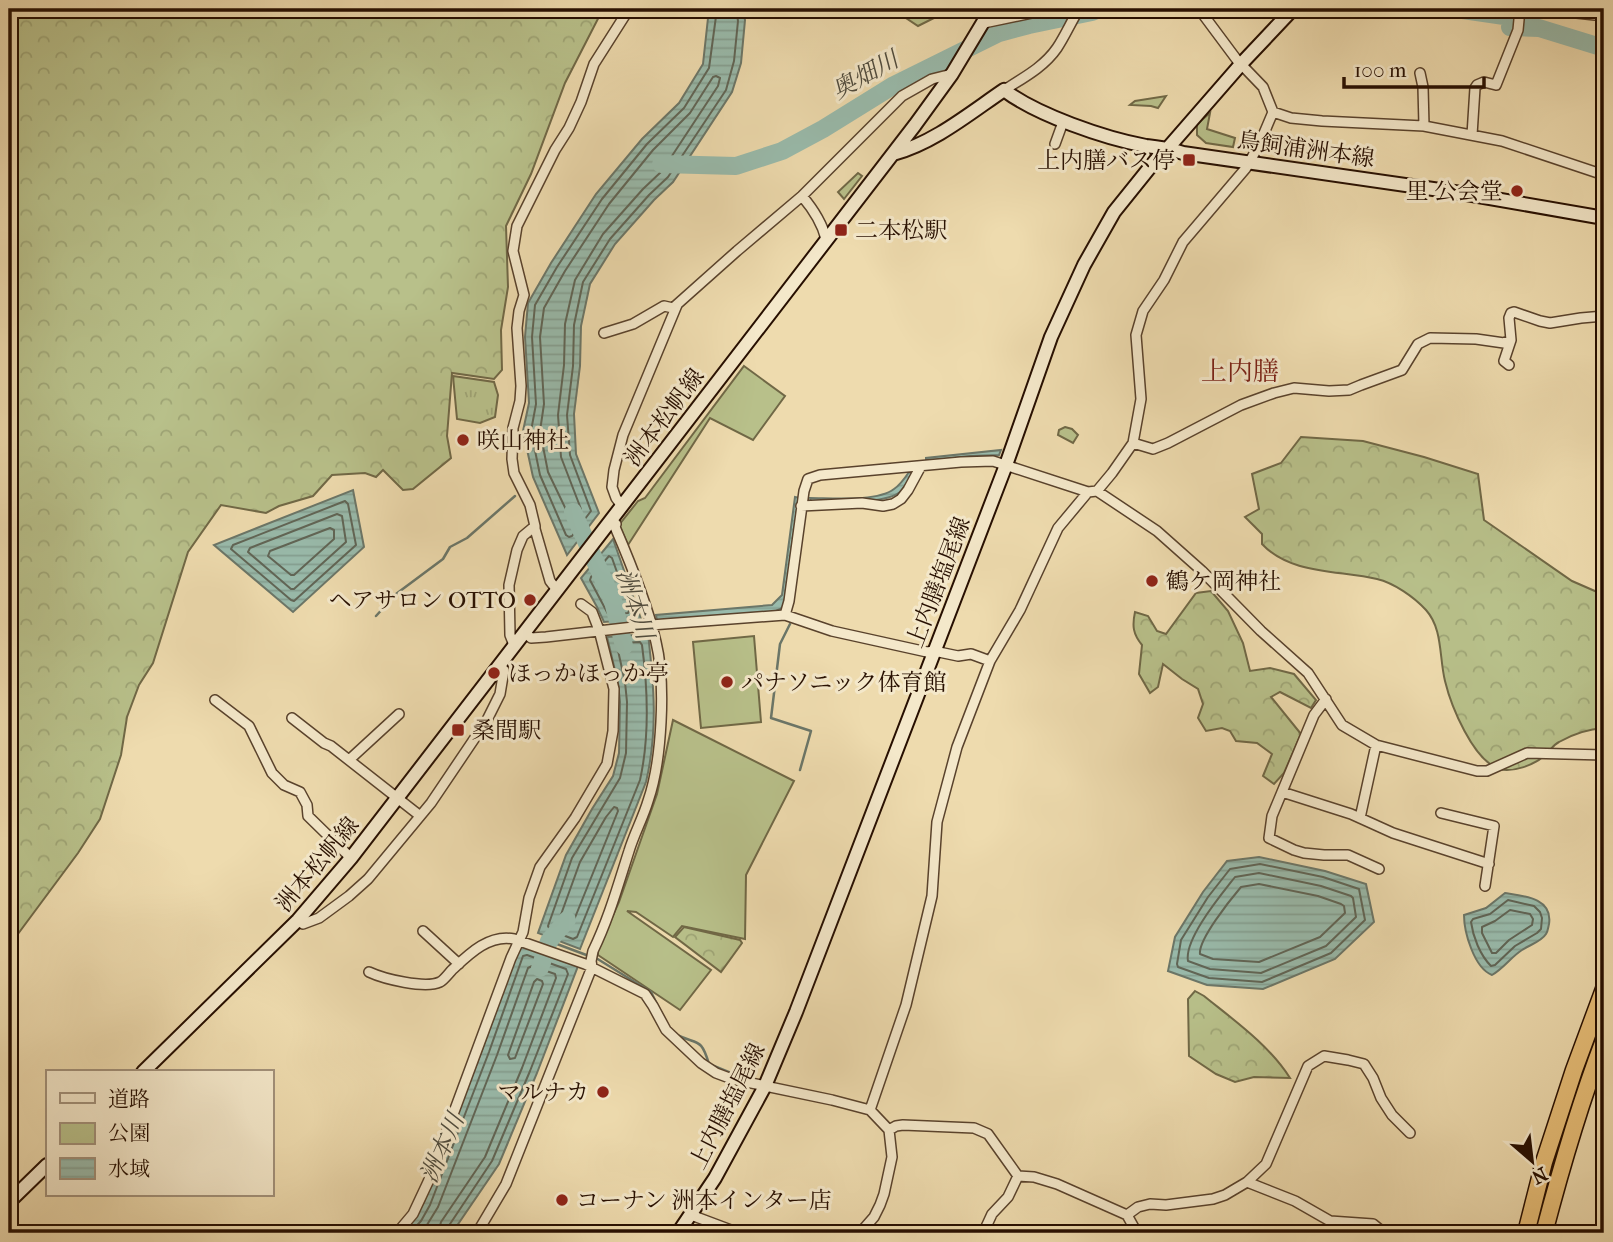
<svg xmlns="http://www.w3.org/2000/svg" width="1613" height="1242" font-family="'IM FELL French Canon','Noto Serif JP',serif">
<defs>
<pattern id="forest-crowns" width="20" height="18" patternUnits="userSpaceOnUse" patternTransform="scale(1.75)"><rect width="20" height="18" fill="#b8c08a"/><path d="M2 6a3 3 0 1 1 6 0M12 15a3 3 0 1 1 6 0" fill="none" stroke="#9ea475"/></pattern>
<pattern id="park-tufts" width="24" height="20" patternUnits="userSpaceOnUse" patternTransform="scale(1.75)"><rect width="24" height="20" fill="#b8c08a"/><path d="M3 7l-1-3M5 7V3M7 7l1-3M15 17l-1-3M17 17v-4M19 17l1-3" fill="none" stroke="#9ea475"/></pattern>
<pattern id="water-rules" width="6" height="5" patternUnits="userSpaceOnUse" patternTransform="scale(1.75)"><rect width="6" height="5" fill="#99bbac"/><path d="M0 2.5h6" fill="none" stroke="#84a092"/></pattern>
</defs>
<rect width="100%" height="100%" fill="#eedbae"/>
<filter id="stains"><feTurbulence type="fractalNoise" baseFrequency=".00286" numOctaves="4"/><feColorMatrix values="0 0 0 0 .2 0 0 0 0 .09 0 0 0 0 .02 0 0 0 .5 -.17"/></filter>
<radialGradient id="worn" r=".72"><stop offset=".6" stop-color="#630" stop-opacity="0"/><stop offset="1" stop-color="#630" stop-opacity=".3"/></radialGradient>
<path fill="#b8c08a" stroke="#706846" stroke-width="2" d="M909 9H940L938 16 918 26 906 18Z
M1166 96 1158 108 1151 106 1130 105 1135 101Z
M1210 113 1207 129 1235 138 1233 147 1206 143 1197 135V124Z
M858 173 862 176 844 199 838 192Z
M744 366 785 396 753 440 710 418 628 545 619 525 638 501 645 498Z
M1065 427 1072 429 1078 435 1073 443 1058 435 1059 430Z
M754 636 761 722 701 728 693 642Z
M673 720 794 781 746 875 745 939 682 926 673 937 636 912 627 911 711 970 680 1010 598 955V949L619 902 657 794Z"/>
<path fill="url(#forest-crowns)" stroke="#706846" stroke-width="2" d="M9 9H603L565 83 531 174 506 226 508 287 501 330 502 370 494 379 452 373 447 436 451 458 413 489 403 490 383 470 376 477 365 473 332 475 313 496 279 506 266 513 221 505 188 552 153 663 139 685 127 717 121 755 100 819 78 853 9 946Z
M1301 437 1363 441 1424 457 1478 474 1484 520 1572 581 1604 595V728C1588 729 1573 734 1559 742 1553 745 1549 752 1544 756 1534 765 1512 773 1499 769 1473 760 1451 706 1445 681 1439 657 1443 629 1426 610 1414 597 1394 583 1377 579 1340 570 1291 575 1262 544V534L1245 517 1259 509 1252 474 1281 463Z
M1211 591 1228 611 1243 643 1250 671 1270 668 1294 674 1316 700 1311 708 1280 692 1271 697 1301 734 1284 773 1274 784 1263 776 1272 754 1257 743 1236 741 1230 731 1222 728 1206 731 1198 718 1203 704 1198 689 1182 679 1163 664 1158 687 1150 693 1139 674 1142 645C1133 634 1132 626 1135 612L1148 616 1157 631 1166 634 1196 593Z
M684 927 740 940 742 943 721 972 675 937Z
M1195 991 1204 996C1235 1021 1269 1045 1290 1078L1254 1077 1235 1082 1216 1074 1189 1056 1188 999Z"/>
<path fill="url(#park-tufts)" stroke="#706846" stroke-width="2" d="M453 376 494 382 498 395 495 417 480 423 457 419Z"/>
<path fill="url(#water-rules)" stroke="#6b7668" stroke-width="2" d="M709 9H742L745 20 741 63 732 92 673 182 654 200 615 244 590 284 581 326 580 366 574 414 576 454 599 513 567 555 533 477 523 431 529 403 525 337 528 303 551 263 596 194 642 139 679 103 703 64Z
M1001 450 999 455 970 456 926 461V458Z
M909 472 913 474C909 480 905 487 900 492 884 505 832 501 811 502L810 498C832 498 877 502 894 489 900 485 905 478 909 472Z
M353 490 364 547 293 612 214 545Z
M795 497 800 498 787 600 782 608 774 612 657 621 656 615 772 605 782 595Z
M613 539 641 619 604 622 597 607 581 578Z
M648 634C654 685 658 731 646 782L580 949 538 933 566 855 592 809 613 776 619 753 620 702 618 683 607 637Z
M1259 857 1325 871 1366 884 1374 922 1335 959 1263 989 1207 985 1168 971 1175 937 1203 892 1227 861Z
M1505 893C1524 896 1553 898 1549 924 1548 928 1548 931 1546 934 1541 942 1529 945 1522 950 1511 957 1504 968 1492 975 1474 968 1464 932 1464 915L1486 908Z
M520 945 578 966 537 1073 499 1164 452 1233H400L415 1217 424 1202 482 1050Z"/>
<g fill="none" stroke-linecap="round" stroke-linejoin="round">
<path stroke="#606556" stroke-width="2" d="M717 9 709 68 684 108 647 144 602 199 557 267 535 305 532 337 536 404 531 431 540 475 566 535 569 537 572 536 591 511 570 455 567 415 573 366 574 325 583 282 610 239 649 195 668 177 726 90 734 61 738 21 736 9
M716 76 720 78 718 86 662 171 643 189 603 234 575 280 565 324 564 365 558 415 561 457 581 509 574 519 571 520 548 472 540 431 544 404 540 337 544 308 565 271 609 204 653 150 690 113 713 77Z
M345 501 348 504 356 545 294 601 291 600 231 549 233 545Z
M337 514 342 516 346 542 294 589H291L248 552 250 548Z
M330 528 334 530V539L294 575H291L268 556 270 551Z
M609 556 612 558 630 609 628 613 608 614 590 580 591 577Z
M640 642 642 645C648 690 650 735 640 780L577 937 573 939 550 930 548 926 572 858 620 778 626 753 627 702 625 682 617 646 620 643Z
M614 807 617 808 618 811 572 925 569 928 561 925 559 920 580 862 606 817Z
M1260 864 1323 877 1359 889 1365 920 1331 953 1262 982 1209 978 1178 967 1177 964 1181 940 1208 897 1230 869Z
M1259 873 1321 886 1351 896 1353 898 1356 917 1326 946 1261 973 1210 969 1188 961C1184 939 1221 895 1235 877Z
M1259 884 1318 896 1341 904 1344 906 1345 913 1320 937 1259 962 1213 959 1200 954C1198 940 1230 900 1241 887Z
M1508 900 1534 906 1540 912 1542 918 1541 929 1537 933 1515 946 1495 965 1491 966C1480 955 1473 937 1471 922L1473 919 1490 914Z
M1510 910 1530 914 1533 919 1532 925 1509 940 1496 953H1492L1482 933V927L1495 921Z
M537 979 542 981 543 984 515 1058 510 1059 508 1055 534 982Z
M410 1233 421 1221 430 1205 489 1052 523 956 527 955 566 969 568 974 530 1071 492 1161 448 1227 447 1233
M422 1233 438 1207 497 1055 528 968 532 966 555 974 556 978 522 1068 485 1157 441 1222 438 1233"/>
<path stroke="#6b7668" stroke-width="2.5" d="M376 616 396 594 443 559 450 547 467 538 515 496
M790 624 780 644 771 718 811 731 800 770
M549 941 589 956
M596 958 651 992 666 1022
M677 1035C698 1045 701 1037 709 1064L731 1073 750 1078"/>
<path stroke="#99bbac" stroke-width="18" d="M1456 9 1525 19 1510 27 1539 28 1604 48
M661 164 736 166 782 151 823 129 894 85 999 33 1029 25 1092 12 1099 9
M573 512 613 601 624 646
M540 968 549 941 567 920"/>
<g stroke="#59422c" stroke-width="12">
<path id="minor" d="M1540 9 1604 16
M984 23 1051 9
M1420 73 1423 87 1424 126
M1004 90C1023 78 1044 67 1057 48 1065 36 1071 22 1079 9
M1273 112 1291 118 1322 121 1424 126 1502 141 1604 175
M1472 135 1475 88 1477 85 1484 82 1496 85 1518 30 1520 9
M1055 144 1063 122
M802 196C813 209 822 222 826 239
M604 333 633 324 664 306 673 308 737 251 802 196 902 96 932 79 952 74
M1509 365 1504 361 1511 340
M1133 443 1153 449 1168 443 1241 405 1274 393 1294 388 1329 391 1349 390 1361 385 1402 370 1418 344 1430 338 1476 339 1504 343 1511 340 1509 318 1511 313 1514 312 1540 321 1550 323 1581 318 1604 316
M1097 491 1112 473 1133 443 1141 399 1136 335 1143 311 1164 280 1183 242 1246 168 1259 145 1273 112 1263 87 1237 60 1199 9
M622 506 616 498 612 487 614 470 623 435 677 305
M801 506 862 503 883 506 893 504 901 499 908 490 921 466
M557 590 550 581 535 529V526L530 505 514 473 512 459 513 428 520 401 521 386 517 328 519 311 524 295 513 251 517 226 555 150 569 128 581 102 594 64 629 9
M785 615 789 601 804 491 808 479 820 475 961 462 993 461 1088 492 1097 491 1157 531 1202 571 1261 631 1308 673 1342 725 1376 745 1477 771H1487L1527 753 1604 755
M524 632 531 638 546 637 651 625 785 615 832 631 927 652 934 651 958 656 971 654 990 661
M514 645 510 635 509 585 517 550 523 536 535 526
M1326 699 1314 715 1272 816 1269 838 1294 850 1304 853 1324 855H1348L1379 869
M215 700 249 726 272 773 284 785 300 792 307 805 308 816 351 858
M292 718 324 743 331 746 419 815
M349 760 399 714
M1282 792 1351 814 1393 833 1489 864
M1441 813 1494 826 1485 886
M1360 818 1376 745
M298 920 303 924 319 918 349 896 368 879 431 803 487 720 500 694 504 670 498 666
M423 931 459 964
M369 972C384 979 425 989 440 982 444 980 449 973 452 970 469 954 489 934 514 939L585 964 645 994 653 1006 666 1030 701 1063 716 1073 732 1079 832 1100 870 1110 889 1130 892 1157 884 1194 880 1205 874 1217 860 1233
M870 1110 906 1005 932 896 937 822 957 747 990 661 1020 610 1058 528 1088 492
M889 1130 896 1126 903 1125 974 1128 988 1134 1018 1176 1034 1177 1057 1184 1127 1215 1137 1233
M1247 1182 1295 1201 1330 1221 1373 1224 1384 1233
M691 1215 739 1233
M1127 1215 1138 1207 1150 1204 1166 1205 1213 1199 1225 1195 1247 1182 1266 1164 1308 1066 1324 1056 1348 1060 1364 1064 1373 1078 1381 1098 1392 1115 1410 1133
M397 1233 413 1214 428 1182 511 958 523 932 529 898 540 867 575 818 607 764 613 731 614 689 599 630 592 612 581 604
M477 1233 506 1184 592 967 591 961 593 951C609 918 618 885 629 851 634 834 643 818 648 801 662 761 666 683 656 642 647 603 631 564 615 527L616 524
M980 1233 986 1227 992 1214 1008 1197 1018 1176"/>
</g>
<g stroke="#270f01" stroke-width="16">
<path id="secondary" d="M893 154C934 143 970 113 1004 90 1037 115 1104 138 1146 146 1159 148 1169 148 1183 153L1461 193 1604 218
M143 1072 298 920 351 858 915 125 952 74 991 9
M9 1202 47 1165
M678 1233 715 1178 765 1086 796 1012 1006 465 1051 337 1084 265 1114 212 1155 161 1168 148 1242 63 1293 9"/>
</g>
<g stroke="#270f01" stroke-width="19">
<path id="motorway" d="M1526 1233 1544 1162 1574 1070 1604 989
M1544 1233C1561 1168 1580 1103 1604 1040"/>
</g>
<use href="#minor" stroke="#f4e8ca" stroke-width="9"/>
<use href="#secondary" stroke="#f4e8ca" stroke-width="12"/>
<use href="#motorway" stroke="#e7be77" stroke-width="16"/>
</g>
<g fill="#8f2418" stroke="#f4e8ca" stroke-width="2.5">
<rect x="1182" y="153" width="14" height="14" rx="3.5"/>
<circle cx="1517" cy="191" r="7"/>
<rect x="834" y="223" width="14" height="14" rx="3.5"/>
<circle cx="463" cy="440" r="7"/>
<circle cx="1152" cy="581" r="7"/>
<circle cx="530" cy="600" r="7"/>
<circle cx="494" cy="673" r="7"/>
<circle cx="727" cy="682" r="7"/>
<rect x="451" y="723" width="14" height="14" rx="3.5"/>
<circle cx="603" cy="1092" r="7"/>
<circle cx="562" cy="1200" r="7"/>
</g>
<g text-anchor="middle" stroke-width="6" stroke-linejoin="round" paint-order="stroke">
<g font-size="23" fill="#270f01" stroke="#f4e8ca">
<text transform="translate(1306 149) rotate(8)" y="8">鳥飼浦洲本線</text>
<text transform="translate(664 417) rotate(-53)" y="8">洲本松帆線</text>
<text transform="translate(938 582) rotate(-69)" y="8">上内膳塩尾線</text>
<text transform="translate(317 864) rotate(-50)" y="8">洲本松帆線</text>
<text transform="translate(727 1106) rotate(-63)" y="8">上内膳塩尾線</text>
</g>
<g font-size="23" fill="#270f01" stroke="#f4e8ca" text-anchor="start">
<text x="1175" y="168" text-anchor="end">上内膳バス停</text>
<text x="1503" y="199" text-anchor="end">里 公会堂</text>
<text x="855" y="238">二本松駅</text>
<text x="477" y="448">咲山神社</text>
<text x="1166" y="589">鶴ケ岡神社</text>
<text x="516" y="608" text-anchor="end">ヘアサロン OTTO</text>
<text x="508" y="681">ほっかほっか亭</text>
<text x="741" y="690">パナソニック体育館</text>
<text x="472" y="738">桑間駅</text>
<text x="589" y="1100" text-anchor="end">マルナカ</text>
<text x="576" y="1208">コーナン 洲本インター店</text>
</g>
<g font-size="24" font-style="italic" fill="#4f4b3d" stroke="#f4e8ca">
<text transform="translate(865 75) rotate(-29)" y="8">奥畑川</text>
<text transform="translate(635 604) rotate(72)" y="8">洲本川</text>
<text transform="translate(442 1148) rotate(-66)" y="8">洲本川</text>
</g>
<g font-size="26" fill="#7a1f14" stroke="#f4e8ca">
<text x="1240" y="380">上内膳</text>
</g>
</g>
<rect width="1613" height="1242" fill="none" stroke="#eedbae" stroke-width="35"/>
<rect x="10" y="10" width="1592" height="1221" fill="none" stroke="#270f01" stroke-width="3.5"/>
<rect x="18" y="18" width="1578" height="1207" fill="none" stroke="#270f01" stroke-width="2"/>
<rect x="46" y="1070" width="228" height="126" fill="#f4e8ca" stroke="#a2917a" stroke-width="2"/>
<rect x="60" y="1093" width="35" height="10" fill="#f4e8ca" stroke="#a2917a" stroke-width="2"/>
<text x="108" y="1106" font-size="21" fill="#270f01">道路</text>
<rect x="60" y="1123" width="35" height="21" fill="#b8c08a" stroke="#a2917a" stroke-width="2"/>
<text x="108" y="1140" font-size="21" fill="#270f01">公園</text>
<rect x="60" y="1158" width="35" height="21" fill="url(#water-rules)" stroke="#a2917a" stroke-width="2"/>
<text x="108" y="1176" font-size="21" fill="#270f01">水域</text>
<g transform="translate(1532 1161) rotate(152)" stroke="#f4e8ca" stroke-width="5" paint-order="stroke">
<path d="M0-5L12 26L0 18L-12 26Z" fill="#270f01"/>
<text y="-10" font-size="19" font-weight="bold" text-anchor="middle" fill="#270f01">N</text>
</g>
<path d="M1344 77v10h140v-10" fill="none" stroke="#270f01" stroke-width="3.5"/>
<text x="1354" y="77" font-size="21" fill="#270f01" stroke="#f4e8ca" stroke-width="5" paint-order="stroke">100 m</text>
<rect width="100%" height="100%" filter="url(#stains)"/>
<rect width="100%" height="100%" fill="url(#worn)"/>
</svg>
